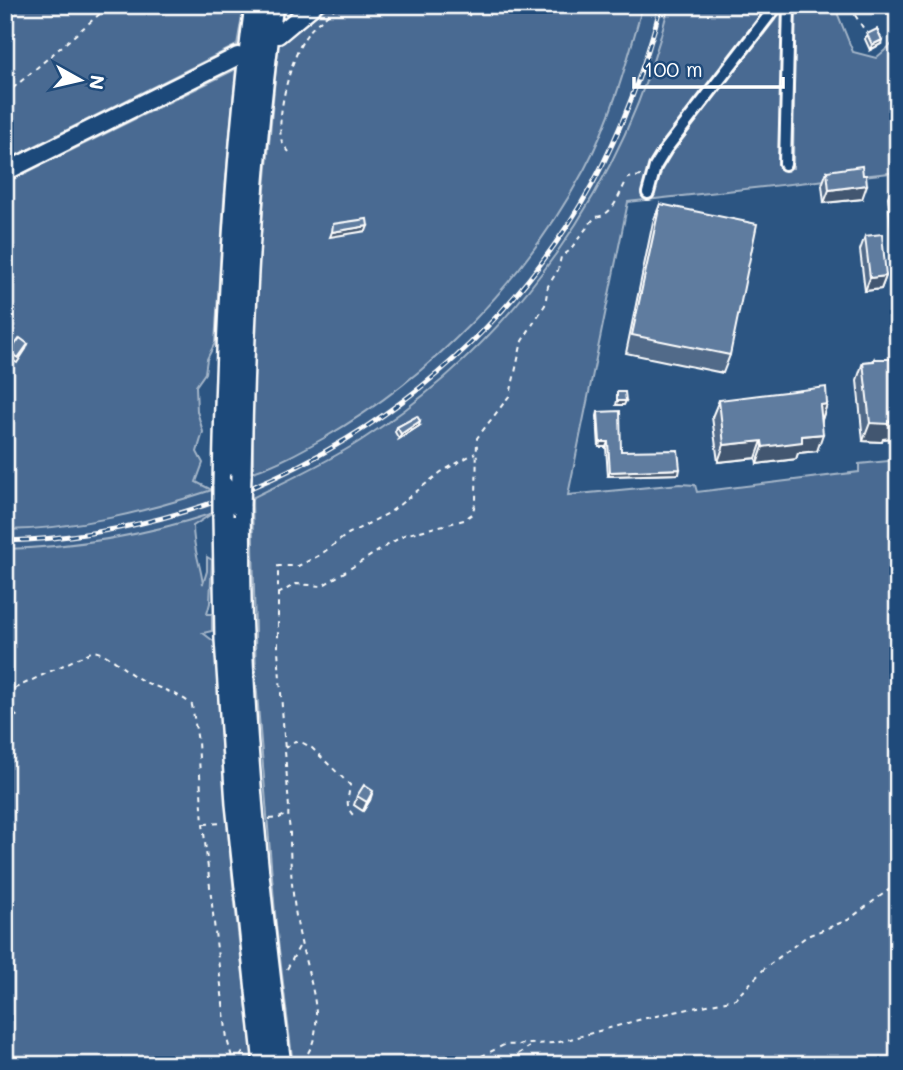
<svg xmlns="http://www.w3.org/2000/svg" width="903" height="1070" font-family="Mali,sans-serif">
<rect width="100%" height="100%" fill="#2c5582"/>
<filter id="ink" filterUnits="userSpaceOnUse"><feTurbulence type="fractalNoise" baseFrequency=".0143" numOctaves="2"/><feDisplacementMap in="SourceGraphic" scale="14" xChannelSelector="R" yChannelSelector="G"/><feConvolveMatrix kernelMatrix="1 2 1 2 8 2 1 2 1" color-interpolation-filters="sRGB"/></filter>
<g filter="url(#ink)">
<path fill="#3b618b" d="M643 5H669L643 94 600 185 573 232 534 285 488 337 452 372 409 407 360 441 307 471 252 498 170 527 70 545 5 549V530L77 524 212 490 271 466 354 421 410 381 456 340 497 296 618 93Z"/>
<path fill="#486b92" stroke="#a4b5c8" stroke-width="2" d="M5 5H244L237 45 5 161Z
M330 5H643C627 62 612 118 584 170 524 281 433 375 324 438 301 451 278 464 253 472L252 392 259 255 278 45Z
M669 5H770L654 158 646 180 644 196 653 195 656 182 667 157 782 11 781 168H793L795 5H834L853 52 876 58 898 39V172L628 202 568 495 680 484 695 485 697 492 859 472V464L898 460V1065H293L276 925 256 681 252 498C288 480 326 463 360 441 515 342 626 184 669 5Z
M236 69 224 201 215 343 207 359 205 373 196 386 197 411 203 432 197 452 203 463 196 482 212 490C145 512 76 529 5 530V183Z
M213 513 193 526C193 549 200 562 203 584L207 571V557L212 560 210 603 207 614H212V631L203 633 216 643C221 785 236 924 254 1065H5V549C76 547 146 535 213 513Z"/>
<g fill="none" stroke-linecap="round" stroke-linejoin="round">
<g stroke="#fff" stroke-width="16">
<path id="street" d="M785 164 789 5
M648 193 655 167 666 149 777 5"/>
</g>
<g stroke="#fff" stroke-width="21">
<path id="secondary" d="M278 35 314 5
M5 172 238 56"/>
</g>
<g stroke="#fff" stroke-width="24">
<path id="highway" d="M241 475C244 318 251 161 273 5
M223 486C226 325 234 165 255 5
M240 506C241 549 240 592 242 634 247 778 263 922 281 1065
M223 516 225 639 236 804 264 1065"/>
</g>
<path stroke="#fff" stroke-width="2" stroke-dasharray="5 5" stroke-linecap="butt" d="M856 5 855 15 867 34
M469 16 471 5
M5 95 110 5
M289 152C285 147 282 144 281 138 277 112 291 57 306 36 314 24 328 15 338 5
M278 594 296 584 322 586 404 535 464 520 472 514 476 501 477 438 510 395 522 341 545 305 548 286 558 270 561 257 569 251 595 217C614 216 619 193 628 178L641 176
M5 693 93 651C111 654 121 668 136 677 155 689 175 690 192 705L198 742 203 824 227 1039 234 1065
M5 708 21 719
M285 748 295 741 303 743 312 748 350 785C349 797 344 805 353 815
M269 819 279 818 287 814
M204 824 223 823
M287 969 300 945
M308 1053C327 1020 308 977 301 942 293 907 290 871 290 834 290 825 287 816 289 808L278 650V566H298L320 555 348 534 389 513 441 472 475 453
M236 1065 244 1050
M476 1065 482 1056 504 1045 556 1043 642 1019 735 999 765 968 807 936 848 920 898 883
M501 1065 529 1047"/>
<use href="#street" stroke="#1f4a7a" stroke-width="10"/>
<use href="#secondary" stroke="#1f4a7a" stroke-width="16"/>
<use href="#highway" stroke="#1f4a7a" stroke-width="19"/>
<g stroke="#fff" stroke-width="5">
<path id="rail" d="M5 541C248 534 476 396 593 183 623 127 645 67 661 5"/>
</g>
<use href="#rail" stroke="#1f4a7a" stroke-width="2.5" stroke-dasharray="8" stroke-linecap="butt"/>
<g stroke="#fff" stroke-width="24" stroke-linecap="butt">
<path id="highway-bridge" d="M240 506 241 475
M223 516V486"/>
</g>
<use href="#highway-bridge" stroke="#1f4a7a" stroke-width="19"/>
</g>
<path fill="#516b89" stroke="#fff" stroke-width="2" d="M867 34 881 44 870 50 865 39Z
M827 171 862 199 824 203 822 185Z
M893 183H898V237L892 238 888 197Z
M660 204 730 355 723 373 626 353 653 222Z
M865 236 886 276 881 289 865 291 860 250Z
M5 343 14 346 28 344 26 349 17 363 5 356Z
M874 359 892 438 883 439 882 442 863 441 857 380 863 362 873 361Z
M719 400 827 404 822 420 817 451 798 453 796 459 757 464 756 458 718 462 712 417Z
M598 412 621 451 679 474 608 476 606 447H599L597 416Z
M419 426 399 439 395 432 397 427Z
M357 796 370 800 363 811 354 805Z"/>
<path fill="#42576f" stroke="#fff" stroke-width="2" d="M882 40 881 44 870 50 872 45Z
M867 185 862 199 824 203 829 190Z
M897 224 898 237 892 238Z
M368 226 366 231 330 237 332 232Z
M886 276 881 289 865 291 870 278Z
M617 401H626L624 405H616Z
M827 404 821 422 820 405Z
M898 420 892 438 883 439 882 442 863 441 870 423Z
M420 421 419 426 399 439 401 434Z
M823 434 817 451 798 453 796 459 757 464 763 447 802 436Z
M762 441 756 458 718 462 724 445Z
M600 442H608L606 447H599Z
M680 469 679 474 608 476 610 472Z
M373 791 370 800 363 811 367 802Z"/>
<path fill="#5e7c9f" stroke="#fff" stroke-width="2" d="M877 29 882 40 872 45 867 34Z
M862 166 863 175H866L867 185 829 190 827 171Z
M893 183H898L897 224Z
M660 204 757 224 730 355 632 335Z
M367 219 368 226 332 232 333 224Z
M882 234 886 276 870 278 865 236Z
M20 338 28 344 18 358 5 350V343L6 342 14 346Z
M874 359H892L898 420 888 421V424L870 423 863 362 874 361Z
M826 387 827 404 820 405 823 434 802 436V442L763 447 762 441 724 445 719 400Z
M617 392H625L626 401H617Z
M620 411 621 451 678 450 680 469 610 472 608 442H600L598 412Z
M417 416 420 421 401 434 397 427Z
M364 785 373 791 367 802 357 796Z"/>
</g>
<rect width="903" height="1070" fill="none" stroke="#1f4a7a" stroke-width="28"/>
<rect x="14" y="14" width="875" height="1042" fill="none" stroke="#fff" stroke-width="2.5" filter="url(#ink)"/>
<g transform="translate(80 80) rotate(98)" stroke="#1f4a7a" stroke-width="5" paint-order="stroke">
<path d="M0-5L12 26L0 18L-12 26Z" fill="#ffffff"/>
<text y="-10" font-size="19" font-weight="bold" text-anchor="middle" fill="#ffffff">N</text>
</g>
<path d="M634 77v10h149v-10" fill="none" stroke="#ffffff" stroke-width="3.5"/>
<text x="644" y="77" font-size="21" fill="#ffffff" stroke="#1f4a7a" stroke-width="5" paint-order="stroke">100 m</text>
</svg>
